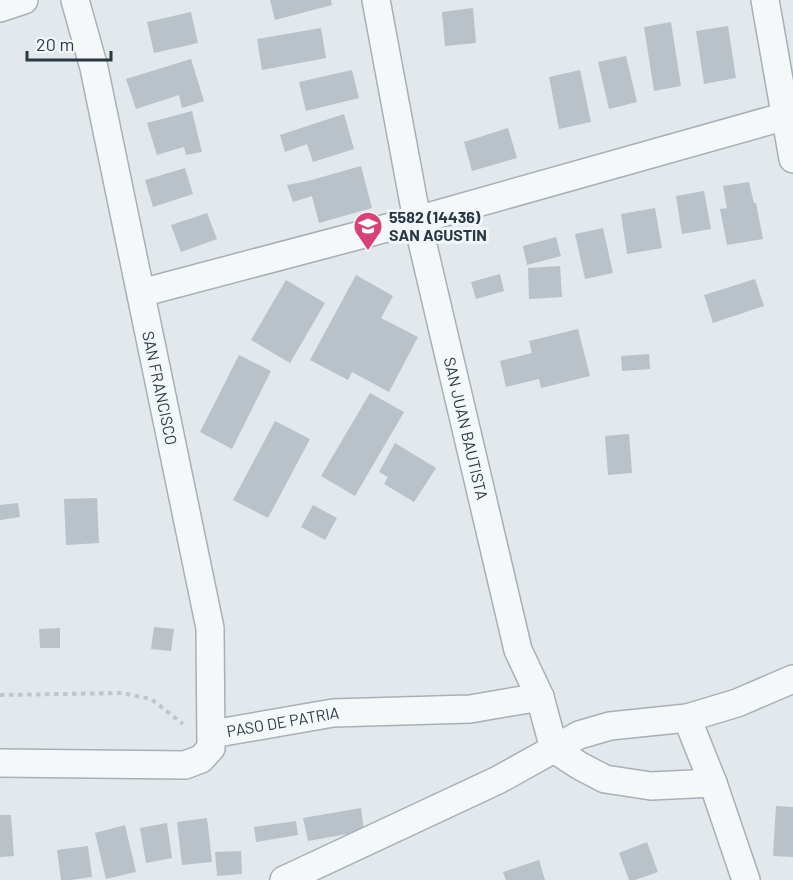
<svg xmlns="http://www.w3.org/2000/svg" width="793" height="880" font-family="Barlow,sans-serif">
<rect width="100%" height="100%" fill="#e2e8eb"/>
<path fill="#b9c2c9" d="M270 0H331L332 5 275 20Z
M473 8 476 43 445 46 442 12Z
M191 12 198 43 154 53 147 22Z
M671 22 681 86 654 91 644 27Z
M728 26 736 78 704 84 696 31Z
M321 28 326 58 262 70 257 39Z
M626 56 637 102 609 109 598 62Z
M191 59 204 101 182 108 179 95 136 109 126 79Z
M352 70 359 98 306 111 299 82Z
M580 70 591 122 559 129 549 77Z
M192 111 202 152 186 155 184 147 157 155 147 123Z
M344 114 354 149 313 162 307 144 285 152 280 135Z
M508 128 517 158 472 171 464 142Z
M361 166 372 208 319 223 312 196 293 202 287 185 308 181Z
M185 168 193 194 153 207 145 180Z
M749 182 754 203H756L763 239 727 245 720 209 727 208 723 186Z
M704 191 711 229 682 234 676 196Z
M655 208 662 248 627 254 621 214Z
M207 213 217 239 181 252 171 225Z
M603 228 613 273 585 279 575 234Z
M556 237 561 256 527 265 523 246Z
M560 266 562 297 529 299 528 268Z
M500 274 504 291 476 299 471 282Z
M356 275 393 296 381 318 418 337 389 392 352 372 348 380 310 360Z
M755 279 764 306 713 323 704 295Z
M286 280 325 303 290 363 251 340Z
M578 329 590 376 541 388 539 379 506 387 500 361 532 353 529 341Z
M649 354 650 369 622 371 621 356Z
M239 355 271 371 232 449 200 432Z
M370 393 404 412 355 496 321 476Z
M275 421 310 439 268 518 233 500Z
M629 434 632 473 608 475 605 436Z
M395 443 436 468 414 502 384 484 388 477 379 472Z
M97 498 99 543 66 545 64 499Z
M18 503 20 517 0 520V505Z
M313 505 337 518 325 540 301 527Z
M154 627 174 629 171 651 151 649Z
M60 628V648H40L39 629Z
M776 806 793 807V857L773 856Z
M361 808 364 831 308 841 303 818Z
M0 815H11L14 856 0 857Z
M207 818 212 862 182 865 177 822Z
M296 821 298 835 256 842 254 827Z
M167 823 172 858 146 863 140 828Z
M125 825 136 872 106 879 95 833Z
M647 842 658 872 635 880H629L619 853Z
M88 846 92 877 71 880H61L57 850Z
M241 851 242 874 217 876 215 852Z
M539 860 545 880H506L503 872Z"/>
<g fill="none" stroke-linecap="round" stroke-linejoin="round">
<g stroke="#a7b0b6" stroke-width="30">
<g id="minor">
<path id="s1" d="M376 0 417 220 518 650 540 697 554 749 580 766 605 779 651 786 713 783"/>
<path d="M765 0 793 159"/>
<path d="M0 8 24 0"/>
<path d="M141 293 417 220 793 114"/>
<path d="M687 718 713 783 746 880"/>
<path id="s2" d="M212 734 333 713 470 709 540 697"/>
<path d="M0 763 185 765 201 759 211 748 210 628 94 68 75 0"/>
<path d="M284 880 498 780 579 735 610 726 687 718 737 703 793 679"/>
</g>
</g>
<path stroke="#c0c6ca" stroke-width="4" stroke-dasharray="4.5 4.5" stroke-linecap="butt" d="M0 695 122 693 151 699 183 724"/>
<use href="#minor" stroke="#f5f8f9" stroke-width="27"/>
</g>
<defs>
<g id="school-pin" transform="scale(1.5)"><path d="M0 17L-7.5 6A9.5 9.5 0 1 1 7.5 6Z" fill="#d54377" stroke="#f2f6f8"/><path d="M0-5L7-2L0 1L-7-2ZM-4 1L0 2.5L4 1V4Q0 6-4 4Z" fill="#fff"/></g>
</defs>
<g fill-rule="evenodd">
<use href="#school-pin" x="368" y="226"/>
</g>
<g text-anchor="middle" stroke-width="6" stroke-linejoin="round" paint-order="stroke">
<g font-size="16" font-weight="bold" fill="#293944" stroke="#f2f6f8" text-anchor="start">
<text x="389" y="223">5582 (14436)<tspan x="389" dy="18">SAN AGUSTIN</tspan></text>
</g>
<g font-size="16" fill="#293944" stroke="#f2f6f8">
<text transform="translate(160 388) rotate(78)" y="6">SAN FRANCISCO</text>
<text dy="6" stroke="none"><textPath href="#s1" startOffset="438">SAN JUAN BAUTISTA</textPath></text>
<text dy="6" stroke="none"><textPath href="#s2" startOffset="72">PASO DE PATRIA</textPath></text>
</g>
</g>
<path d="M27 51v9h84v-9" fill="none" stroke="#293944" stroke-width="3"/>
<text x="36" y="51" font-size="18" fill="#293944" stroke="#f2f6f8" stroke-width="4.5" paint-order="stroke">20 m</text>
</svg>
